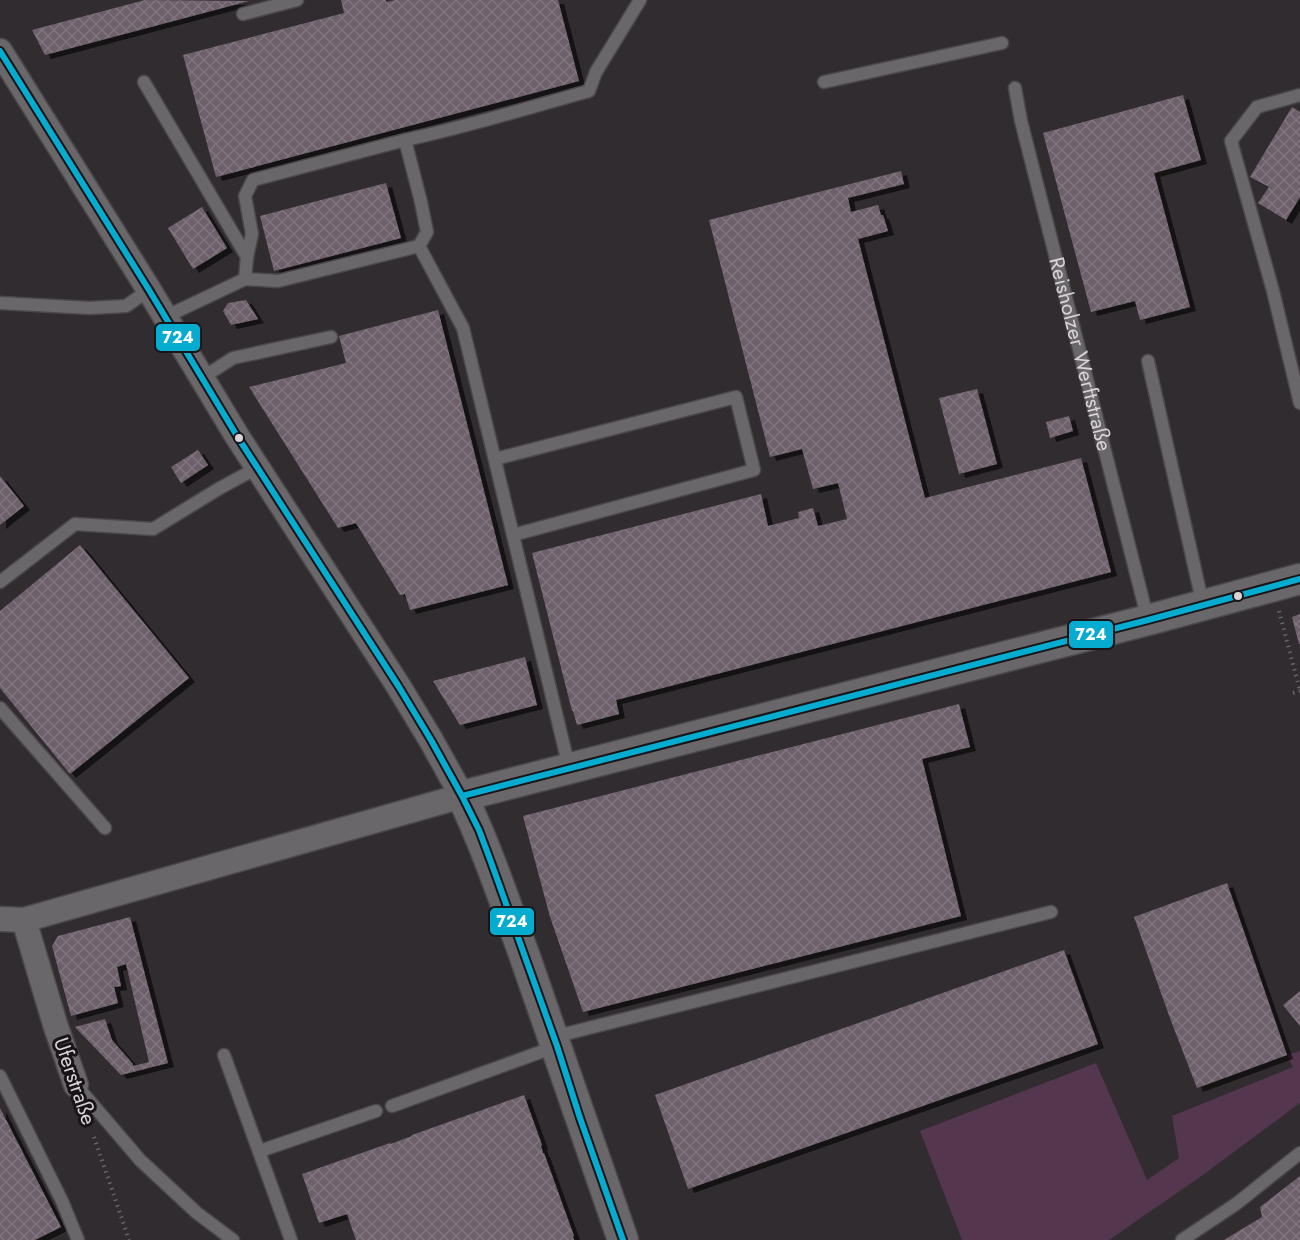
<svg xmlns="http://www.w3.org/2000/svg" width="1300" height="1240" font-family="Jost,sans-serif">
<defs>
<pattern id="building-cross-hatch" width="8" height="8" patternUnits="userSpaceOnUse" patternTransform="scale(1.5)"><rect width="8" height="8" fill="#6d606b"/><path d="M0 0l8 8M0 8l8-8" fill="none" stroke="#817680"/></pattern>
<filter id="shadow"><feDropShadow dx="6" dy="4" stdDeviation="0" flood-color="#0009"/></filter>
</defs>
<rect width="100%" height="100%" fill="#312c30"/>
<path fill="#54364f" d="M1300 1051V1103L1200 1177 1109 1240H962L920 1131 1096 1063 1147 1180 1179 1158 1172 1116 1293 1067 1287 1055Z"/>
<path fill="url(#building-cross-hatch)" filter="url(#shadow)" d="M145 0 249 1 45 55 32 30Z
M341 0H386V2L395 0H558L579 81 216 177 183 55 344 13Z
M1183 95 1201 160 1154 173 1190 307 1140 320 1135 301 1091 312 1043 133Z
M1292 107 1300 112V197L1286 220 1258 203 1269 187 1250 177Z
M901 171 904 184 848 198 851 212 878 205 881 215H883L888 231 858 239 925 498 1081 458 1111 572 616 700 619 714 577 725 573 711H572L532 553 761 494 768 526 799 518 798 512 813 508 818 526 847 519 838 483 813 489 802 449 770 457 709 220Z
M386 183 401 238 274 271 260 216Z
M202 207 227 248 193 269 168 228Z
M246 300 258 319 231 325 223 311 228 303Z
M438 310 508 585 410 610 405 594 400 595 356 523 338 528 249 387 346 363 339 336Z
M977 389 997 464 959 474 939 398Z
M1069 416 1073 431 1050 438 1046 422Z
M198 450 208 465 181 483 171 467Z
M0 476 24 506 0 525Z
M80 545 189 678 70 774 0 688V611Z
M1300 614V644H1299L1292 617Z
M525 657 537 705 460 725 433 681Z
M959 704 970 747 922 759 961 916 583 1012 550 917 523 816Z
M1227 883 1287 1055 1197 1088 1171 1021 1134 917Z
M130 917 168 1063 121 1075 75 1027 105 1019 112 1040 133 1064V1066L149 1062 126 964 117 967 121 986 114 987 118 1003 71 1016 52 946 58 936Z
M1064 950 1098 1044 688 1189 655 1095Z
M1300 991V1026L1283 1005Z
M524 1095 542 1145 541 1146 543 1153H544L574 1236 573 1237 574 1240H356L347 1214 319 1223 302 1174 390 1143 391 1144 401 1140 412 1136V1135Z
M0 1108 61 1227 35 1240H0Z
M1300 1176V1240H1224L1262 1217 1260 1207Z"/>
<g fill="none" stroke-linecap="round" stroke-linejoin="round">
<g stroke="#4b474a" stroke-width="15">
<g id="service">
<path d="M243 14 297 0"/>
<path d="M144 82 247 257"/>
<path d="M824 82 1002 43"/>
<path id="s1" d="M1015 88 1021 121 1148 620"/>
<path d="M1300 95 1257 107 1231 141 1273 291 1300 403"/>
<path d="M405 140C467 127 527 108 589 91L596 72 640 0"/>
<path d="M419 246 463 328 569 767"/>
<path d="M0 303 90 308 126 306 149 290"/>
<path d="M165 317 245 279 278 281 419 246 427 232 421 202 405 140 253 180 245 196 252 234 247 257 245 279"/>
<path d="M1148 361 1203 605"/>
<path d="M202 378 233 358 331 337"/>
<path d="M495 459 736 397 754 470 513 535"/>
<path d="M0 582 75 524 153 529 220 488 257 468"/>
<path d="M0 708 105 828"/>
<path d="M553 1037 1051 912"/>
<path d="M224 1055 291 1240"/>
<path d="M0 1076 62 1201 78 1240"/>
<path d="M76 1085 140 1160 197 1213 233 1240"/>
<path d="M392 1106 557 1046"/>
<path d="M260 1151 376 1111"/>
<path d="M1182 1240 1236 1204 1300 1153"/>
</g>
</g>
<g stroke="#4b474a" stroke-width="27">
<path id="minor" d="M0 51 149 290 237 436 399 687 431 740 462 796 24 920 0 919
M24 920 55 1024 76 1085"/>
</g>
<g stroke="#4b474a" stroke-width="33">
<path id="tertiary" d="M623 1240C590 1146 558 1051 525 957 505 903 487 848 462 796L1148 620 1300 579"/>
</g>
<path stroke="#676366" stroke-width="4" stroke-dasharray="1.5 4.5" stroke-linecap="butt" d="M1279 611 1300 691
M1293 693 1300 691
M94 1137 129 1240"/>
<use href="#service" stroke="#6a676a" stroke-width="12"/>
<use href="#minor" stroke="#6a676a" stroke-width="24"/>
<use href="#tertiary" stroke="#6a676a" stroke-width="30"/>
<g stroke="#181417" stroke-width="10">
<path id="bus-1" d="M0 51 149 290 237 436 399 687 431 740 462 796 479 830 491 862 557 1046 580 1118 623 1240
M462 796 1148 620 1300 579"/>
</g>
<use href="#bus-1" stroke="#06acd0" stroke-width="6"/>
</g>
<g fill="#dad4d9" stroke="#181417" stroke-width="2">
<circle cx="239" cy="438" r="5"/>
<circle cx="1238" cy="596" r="5"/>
</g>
<g text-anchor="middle" stroke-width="6" stroke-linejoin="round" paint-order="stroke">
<g font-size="21" fill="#dad4d9" stroke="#181417">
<text dy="7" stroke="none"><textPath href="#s1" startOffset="274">Reisholzer Werftstraße</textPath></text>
<text transform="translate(75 1081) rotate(71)" y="7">Uferstraße</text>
</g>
</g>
<g stroke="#181417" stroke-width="2">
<rect x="155" y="323" width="46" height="29" rx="6" fill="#06acd0"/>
<rect x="1068" y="620" width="46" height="29" rx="6" fill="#06acd0"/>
<rect x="489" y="907" width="46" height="29" rx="6" fill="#06acd0"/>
</g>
<g font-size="16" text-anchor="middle" font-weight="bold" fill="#fff">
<text x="178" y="343">724</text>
<text x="1091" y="640">724</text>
<text x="512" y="927">724</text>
</g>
</svg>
